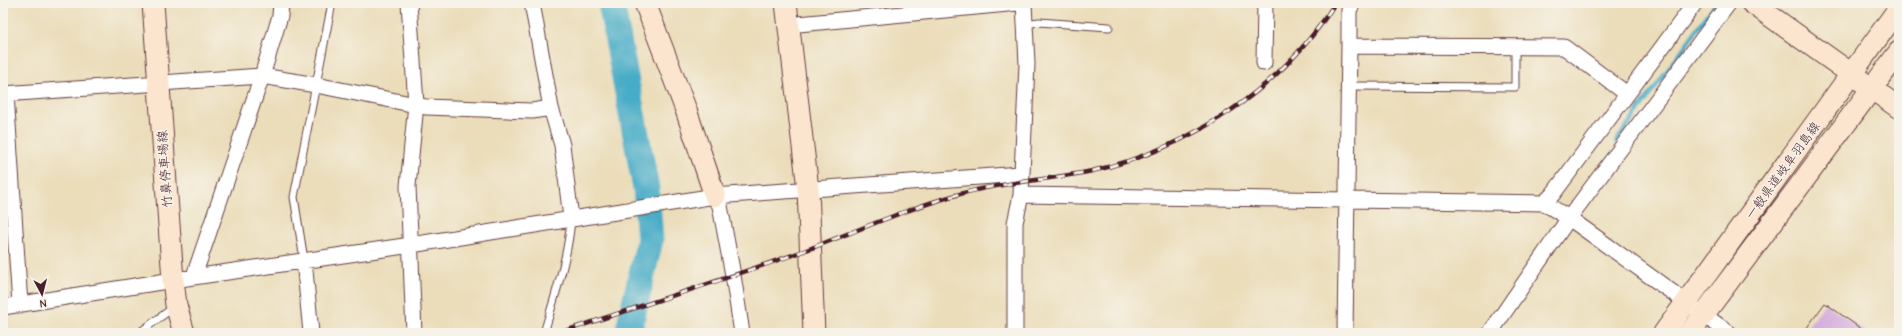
<svg xmlns="http://www.w3.org/2000/svg" width="1902" height="336" font-family="'Comic Neue','Klee One',sans-serif">
<rect width="100%" height="100%" fill="#f7f3e8"/>
<filter id="ink" filterUnits="userSpaceOnUse"><feTurbulence type="fractalNoise" baseFrequency=".025" numOctaves="2"/><feDisplacementMap in="SourceGraphic" scale="8" xChannelSelector="R" yChannelSelector="G"/><feConvolveMatrix kernelMatrix="1 2 1 2 8 2 1 2 1" color-interpolation-filters="sRGB"/></filter>
<filter id="wash" filterUnits="userSpaceOnUse"><feTurbulence type="fractalNoise" baseFrequency=".012" numOctaves="4" result="noise"/><feDisplacementMap in="SourceGraphic" scale="16" xChannelSelector="R" yChannelSelector="G"/><feGaussianBlur stdDeviation="0.9" result="paint"/><feColorMatrix in="noise" values="0 0 0 0 0 0 0 0 0 0 0 0 0 0 0 0 0 1.4 0 .05"/><feComposite in="paint" operator="in"/></filter>
<g filter="url(#wash)">
<rect width="100%" height="100%" fill="#ebddba"/>
<g fill="none" stroke-linecap="round" stroke-linejoin="round">
<path stroke="#47acc7" stroke-width="4.5" d="M1616 142 1716 3"/>
<path stroke="#47acc7" stroke-width="27" d="M611 3 646 188 650 240 628 333"/>
</g>
<g id="blocks">
<path fill="#d1a8dc" d="M1825 303 1867 333H1803Z"/>
</g>
</g>
<g filter="url(#ink)">
<use href="#blocks" fill-opacity="0" stroke="#623c40" stroke-width="1"/>
<g fill="none" stroke-linecap="round" stroke-linejoin="round">
<g stroke="#623c40" stroke-width="9">
<path id="lane" d="M1025 24 1039 22 1109 27
M1349 86 1515 87V47
M304 260 294 197 332 3
M139 333 174 307
M544 333C555 295 568 258 571 219"/>
</g>
<g stroke="#623c40" stroke-width="17">
<path id="street" d="M409 3 416 104 408 186 414 333
M532 3 551 108 562 145 571 218
M788 25 1018 3
M1349 46V10L1353 3
M1264 63 1265 3
M3 94 262 76 316 85 426 107 532 111 551 108
M6 94 20 305
M1021 195 1544 203 1569 218 1729 333
M715 196 720 206 733 275 742 333
M1544 203 1553 194 1695 3
M304 260 311 333
M194 276 262 76 280 16 281 3
M3 307 173 280 411 245 715 196 1021 174
M1015 333V223L1021 195 1027 64 1024 3
M1345 333 1349 46 1564 47 1627 94
M1490 333 1569 218 1729 3"/>
</g>
<g stroke="#623c40" stroke-width="23">
<path id="secondary" d="M153 3 173 280 176 305 184 333
M645 3 686 110 715 196
M786 3 808 189 814 333
M1752 3 1899 108
M1664 333 1899 8
M1690 333 1899 52"/>
</g>
<use href="#lane" stroke="#fff" stroke-width="7"/>
<use href="#street" stroke="#fff" stroke-width="15"/>
<use href="#secondary" stroke="#fbe5cf" stroke-width="21"/>
<g stroke="#4a1f2b" stroke-width="4.5">
<path id="rail" d="M559 333C643 305 727 279 809 249 859 230 908 208 960 194 1003 182 1048 180 1092 171 1189 149 1283 88 1335 3"/>
</g>
<use href="#rail" stroke="#f7f3e8" stroke-width="3" stroke-dasharray="9" stroke-linecap="butt"/>
</g>
</g>
<g text-anchor="middle" stroke-width="3" stroke-linejoin="round" paint-order="stroke">
<g font-size="13" fill="#4a1f2b" stroke="#f7f3e8">
<text transform="translate(164 169) rotate(-94)" y="5">竹鼻停車場線</text>
<text transform="translate(1782 170) rotate(-54)" y="5">一般県道岐阜羽島線</text>
</g>
</g>
<rect width="1902" height="336" fill="none" stroke="#f7f3e8" stroke-width="16"/>
<g transform="translate(42 294) rotate(173)" stroke="#f7f3e8" stroke-width="3" paint-order="stroke">
<path d="M0-3L7 15L0 10L-7 15Z" fill="#4a1f2b"/>
<text y="-6" font-size="11" font-weight="bold" text-anchor="middle" fill="#4a1f2b">N</text>
</g>
</svg>
